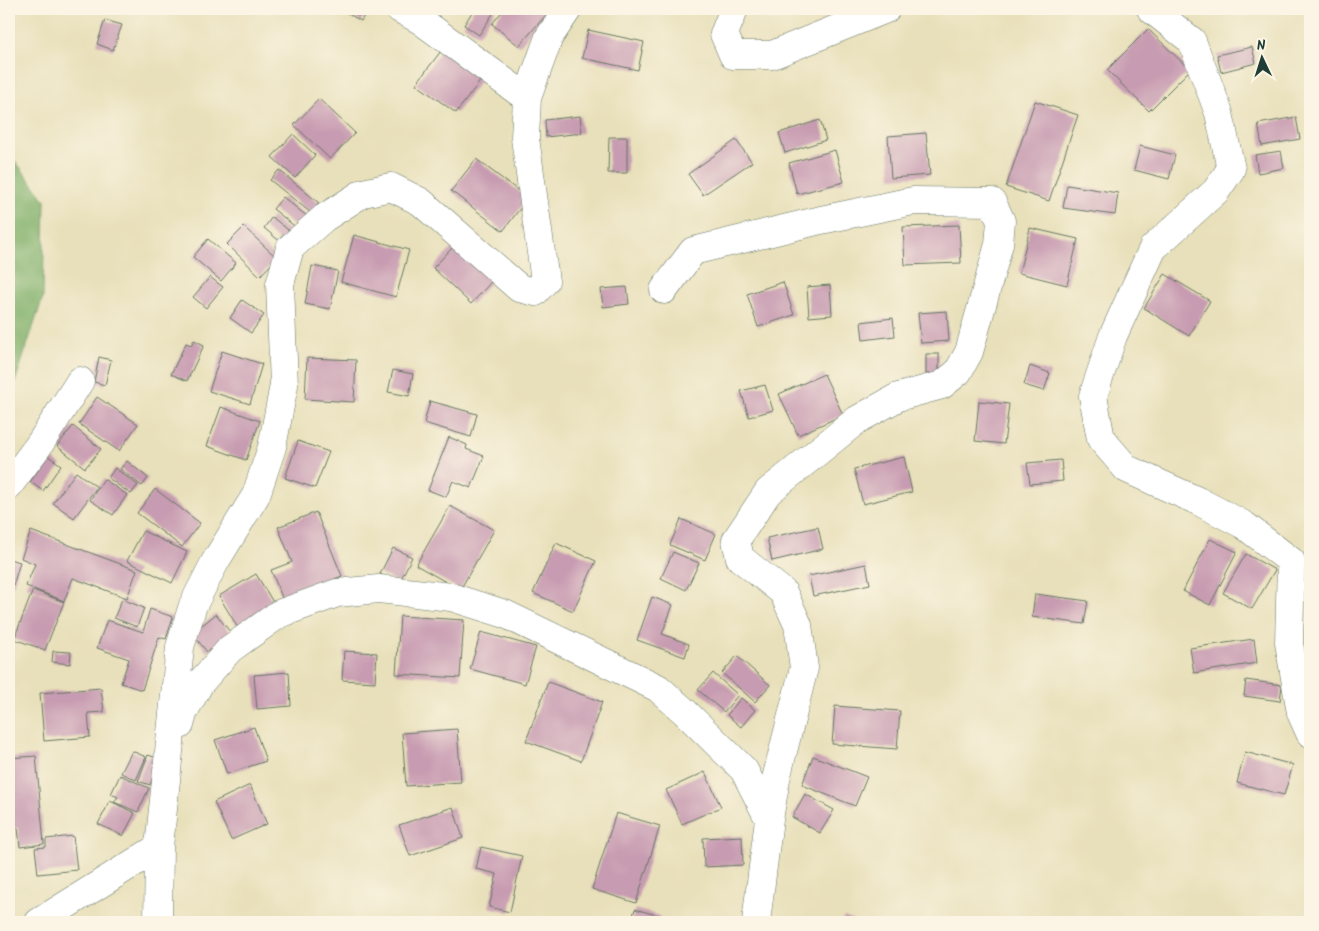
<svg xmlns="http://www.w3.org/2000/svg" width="1319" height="931" font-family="Kalam,sans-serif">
<rect width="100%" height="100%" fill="#fcf5e5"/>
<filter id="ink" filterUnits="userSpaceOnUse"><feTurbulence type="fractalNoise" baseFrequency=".02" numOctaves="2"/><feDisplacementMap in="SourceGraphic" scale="10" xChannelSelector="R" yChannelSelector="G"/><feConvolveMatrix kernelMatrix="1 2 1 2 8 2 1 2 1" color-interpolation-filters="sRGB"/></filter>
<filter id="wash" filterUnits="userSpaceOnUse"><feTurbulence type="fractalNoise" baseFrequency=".0096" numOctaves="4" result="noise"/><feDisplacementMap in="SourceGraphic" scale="20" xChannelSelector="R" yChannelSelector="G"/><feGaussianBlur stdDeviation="1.12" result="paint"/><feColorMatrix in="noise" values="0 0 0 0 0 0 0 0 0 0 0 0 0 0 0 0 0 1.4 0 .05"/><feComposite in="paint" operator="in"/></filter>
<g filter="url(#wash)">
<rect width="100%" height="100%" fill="#e8e0ba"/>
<path fill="#80b069" stroke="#50764e" d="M9 153 45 200 43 297 15 382 9 392Z"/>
<g id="blocks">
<path fill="#c79bb1" d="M340 9H368L361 21Z
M474 9H496L479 35 464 25Z
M504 9H551L519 46 492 24Z
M105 20 122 25 113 50 97 44Z
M1148 29 1190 70 1149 111 1107 70Z
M588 30 644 42 638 70 582 58Z
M444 47 484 76 456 113 416 84Z
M1252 47 1256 63 1221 72 1217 55Z
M319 99 355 133 330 159 294 125Z
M1035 101 1078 115 1049 201 1006 187Z
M580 116 582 133 546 137 545 120Z
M1296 117 1300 139 1262 146 1258 124Z
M820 120 826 140 785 153 779 133Z
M926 133 930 175 891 178 888 136Z
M293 134 315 155 295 178 272 157Z
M609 137H627V173H608Z
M736 140 752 162 703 195 688 174Z
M1140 146 1175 155 1169 179 1134 170Z
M835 150 844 182 797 194 789 163Z
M1281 151 1284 168 1258 173 1255 155Z
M476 159 528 198 503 231 451 191Z
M279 170 319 203 311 213 270 180Z
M1067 185 1118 193 1115 215 1063 208Z
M283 197 308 217 298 229 273 209Z
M272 217 292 233 283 244 264 228Z
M959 225 961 263 905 265 903 227Z
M244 227 277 258 260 276 227 244Z
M1030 228 1078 239 1067 285 1019 273Z
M354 235 409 250 396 297 341 282Z
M208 239 236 263 221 281 193 257Z
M454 246 492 281 471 304 433 268Z
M312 266 338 271 330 309 305 304Z
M1165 274 1210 301 1189 336 1144 308Z
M210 277 223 287 206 308 193 297Z
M783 282 794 315 758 327 747 294Z
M830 285 832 315 809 317 807 287Z
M627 287 629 304 603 307 601 289Z
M242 300 264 315 251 333 230 318Z
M947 311 949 341 921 343 918 313Z
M893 318 895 336 863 340 861 322Z
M194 340 204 345 187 381 171 374 186 343 191 345Z
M222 351 262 364 250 404 209 391Z
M926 354H939V374H926Z
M99 357 111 360 105 385 94 382Z
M307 358 356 360 354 402 305 399Z
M1030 366 1050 373 1044 391 1024 385Z
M393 370 413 374 409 396 388 392Z
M824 374 843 415 798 435 779 394Z
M765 385 773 410 749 417 741 391Z
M97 397 138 424 119 451 79 424Z
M430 401 477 414 471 437 424 423Z
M979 401 1009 404 1004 444 975 441Z
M221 407 260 421 246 460 207 446Z
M73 426 101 449 85 468 57 446Z
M449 437 467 445 466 449 484 456 471 488 453 481 446 497 428 490Z
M298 441 329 452 315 488 285 478Z
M48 456 61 465 43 491 30 482Z
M904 457 912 492 863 504 854 469Z
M1061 460 1063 481 1030 484 1027 463Z
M127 461 148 478 142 486 120 469Z
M115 468 138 485 131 494 108 478Z
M76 472 97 487 74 518 53 503Z
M104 479 127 495 113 515 90 500Z
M155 489 200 523 182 547 137 513Z
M450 506 494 530 460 590 416 565Z
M316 512 342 576 283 600 271 570 292 562 278 527Z
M681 519 716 534 705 560 670 545Z
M818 527 823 549 772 561 767 538Z
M31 531 137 570 127 598 73 578 64 601 26 586 35 564 21 558Z
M143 531 187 552 172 583 127 561Z
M1210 539 1237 552 1210 605 1183 591Z
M556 543 596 561 573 611 533 593Z
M393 548 412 557 399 583 380 574Z
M673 552 699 563 686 590 661 578Z
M1246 554 1275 570 1252 609 1223 593Z
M9 559 20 562 13 586 9 585Z
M866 564 870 584 813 596 809 576Z
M256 574 276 607 238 628 219 596Z
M33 590 64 602 45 650 14 639Z
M1035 594 1088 601 1084 624 1032 617Z
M652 597 673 605 662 634 689 644 685 657 637 640Z
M122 599 144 608 137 627 114 618Z
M150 609 173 617 166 639 159 637 142 690 121 683 129 659 97 648 107 620 143 632Z
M216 614 231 633 207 652 192 633Z
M400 616 464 620 460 678 396 674Z
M481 632 536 647 525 684 470 669Z
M1254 639 1257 663 1194 673 1190 648Z
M53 651 71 652 70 664 52 662Z
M344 651 377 653 375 682 342 680Z
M737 656 770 685 755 702 722 673Z
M289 672 291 706 257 709 254 675Z
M713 673 738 695 724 712 698 690Z
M1246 680 1282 685 1280 701 1244 696Z
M548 682 602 702 581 761 526 741Z
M101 688 104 712 88 713 90 737 44 741 40 693Z
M741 698 755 710 741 727 727 715Z
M835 706 900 711 897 749 832 744Z
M254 727 266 761 227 774 215 740Z
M457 729 461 782 406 786 402 733Z
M132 751 146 757 136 780 121 773Z
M1245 752 1293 765 1284 795 1237 783Z
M148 755 160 759 150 785 138 781Z
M36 756 44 844 20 847 18 828 9 829V758Z
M813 756 867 777 855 806 802 785Z
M705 772 721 807 682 824 666 790Z
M120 775 149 788 138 812 114 802 118 797 111 794Z
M250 785 267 824 231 840 214 802Z
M805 794 834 810 820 833 792 817Z
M110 801 135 813 123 836 98 824Z
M453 807 463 838 410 856 399 825Z
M616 813 660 826 636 903 592 889Z
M73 836 77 870 38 874 35 848 46 847V839Z
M742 836 743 865 704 867 703 838Z
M481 847 522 856 510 912 489 907 497 874 476 869Z
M635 909 660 916 658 922H631Z
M844 917 857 922H842Z"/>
</g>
</g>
<g filter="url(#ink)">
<use href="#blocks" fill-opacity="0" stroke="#657663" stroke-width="1"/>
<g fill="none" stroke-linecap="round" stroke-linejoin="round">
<g stroke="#657663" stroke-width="29">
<path id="minor" d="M400 9 420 20 527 98
M734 9 724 34 733 55H772L886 9
M1151 9 1192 41 1219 113 1231 169 1216 191 1153 248 1113 336 1093 396 1101 439 1127 469 1198 501 1244 525 1291 561 1289 643 1301 713 1310 733
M664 290 693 251 821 220 913 201 992 202 1001 221 999 244 969 352 958 372 942 385 898 397 857 420 768 492 736 540 740 558 783 592 798 625 804 668 776 779 769 819 756 922
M9 485 39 445 80 381
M180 725 184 711 200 683 230 649 279 614 337 593 379 589 451 597 505 614 658 688 685 712 744 770 769 819
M39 922 159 847
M158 922 159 847 180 647 193 605 215 562 256 495 272 447 284 385 280 284 290 248 324 218 363 193 391 187 421 202 519 288 535 292 545 281 525 138 527 98 549 37 568 9"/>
</g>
<use href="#minor" stroke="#fff" stroke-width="28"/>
</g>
</g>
<rect width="1319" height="931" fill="none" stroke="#fcf5e5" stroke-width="30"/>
<g transform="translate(1262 58) rotate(356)" stroke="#fcf5e5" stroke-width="4" paint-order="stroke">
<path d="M0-4L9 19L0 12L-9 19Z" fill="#1f3d34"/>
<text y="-8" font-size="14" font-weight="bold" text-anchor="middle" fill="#1f3d34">N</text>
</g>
</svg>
